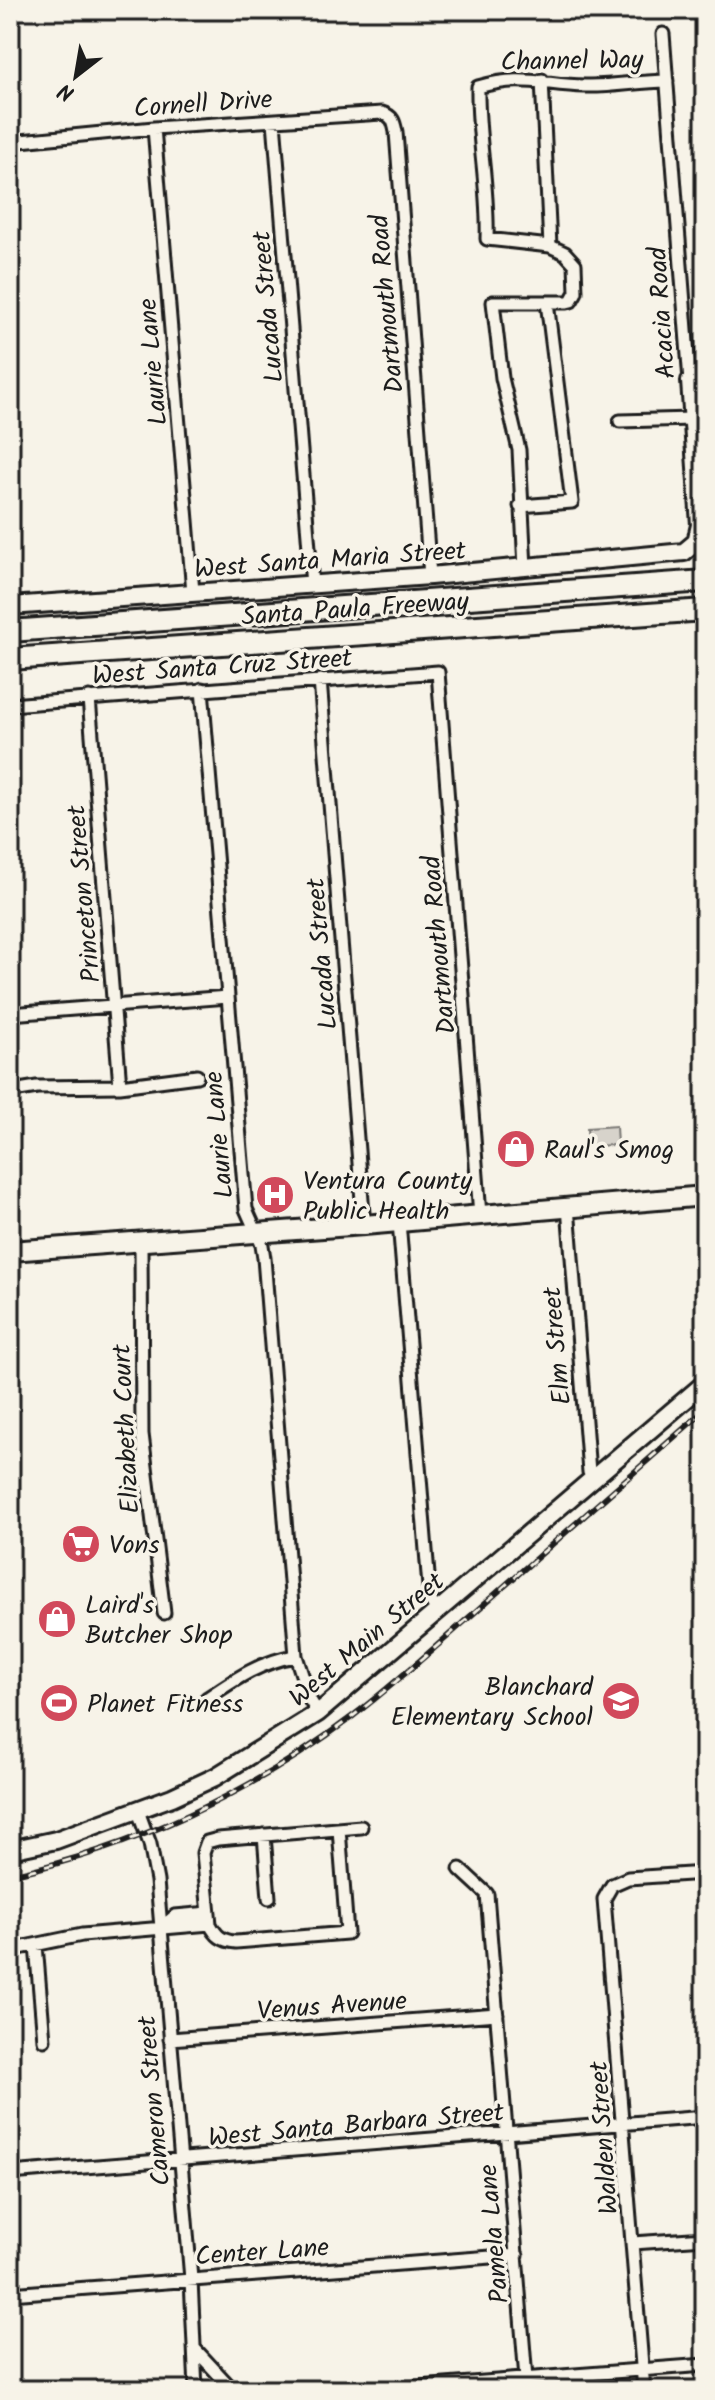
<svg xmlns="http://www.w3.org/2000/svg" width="715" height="2400" font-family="Kalam,sans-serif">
<rect width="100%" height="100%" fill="#f7f3e8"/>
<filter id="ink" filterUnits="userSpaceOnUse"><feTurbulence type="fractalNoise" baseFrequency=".0125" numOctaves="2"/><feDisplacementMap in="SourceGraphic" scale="16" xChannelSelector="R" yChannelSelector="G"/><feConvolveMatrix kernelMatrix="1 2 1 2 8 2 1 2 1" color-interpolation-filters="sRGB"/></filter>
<g filter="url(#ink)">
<path fill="#d7d3cb" stroke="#7a7874" stroke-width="2" d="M616 1126 617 1145 588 1146 587 1128Z"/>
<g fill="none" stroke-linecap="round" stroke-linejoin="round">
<g stroke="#1c1c1c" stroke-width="17">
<path id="street" d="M663 34 690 381
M274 121 312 585
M154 128 193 592
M10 142 154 128 382 113C393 116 394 122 396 132L430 576
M550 246 487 239C489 188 477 138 478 87 522 74 543 85 585 86 612 87 640 81 667 81
M620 421 692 419
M520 506 572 502 547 302
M525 568 519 450 502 378 493 302H567L571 301 576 292 575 264 565 253 550 246 542 80
M320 680 364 1225
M202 689 246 1209 262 1245 264 1258 296 1656 310 1700 318 1713
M89 698 120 1086
M10 705 438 672 480 1215
M10 1014 228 997
M19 1090 37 1087 120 1086 197 1076
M568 1207 589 1472 593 1480
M399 1222 430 1599 437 1612
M141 1242 142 1434 164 1613
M206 1699C234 1680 261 1661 296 1656
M138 1811 150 1844 157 1881 191 2279 196 2390
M339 1829 347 1933 236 1942C222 1941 216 1936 210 1924L203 1853 207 1842 218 1839 361 1827
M264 1835 269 1898
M460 1869 487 1894 526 2379
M161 1928 175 1916 209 1913
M36 1945 44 2040
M10 1950 82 1935 210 1924
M170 2039 497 2014
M10 2173 705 2117
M633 2243 705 2238
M10 2294 517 2255
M194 2348 233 2390
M380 2390 705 2365
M644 2390 604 1899 612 1885 628 1878 705 1873"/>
</g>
<g stroke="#1c1c1c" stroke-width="22">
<path id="secondary" d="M10 606 430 576 684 552 696 542 700 525 690 381 705 380
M10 1850 56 1840 172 1797 215 1777 318 1713 705 1383"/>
</g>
<g stroke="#1c1c1c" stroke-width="24">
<path id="primary" d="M10 1251 364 1225 705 1196"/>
</g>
<g stroke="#1c1c1c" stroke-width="26">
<path id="highway" d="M10 631 705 581
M10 659 705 610"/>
</g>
<use href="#street" stroke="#f7f3e8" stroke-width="11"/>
<use href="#secondary" stroke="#f7f3e8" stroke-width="16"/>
<use href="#primary" stroke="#f7f3e8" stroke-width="18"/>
<use href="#highway" stroke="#f7f3e8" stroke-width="20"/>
<g stroke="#1c1c1c" stroke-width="6">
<path id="rail" d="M10 1875C134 1848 252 1793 353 1716 404 1677 452 1632 500 1590 568 1530 637 1470 705 1410"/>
</g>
<use href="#rail" stroke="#f7f3e8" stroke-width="3" stroke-dasharray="9" stroke-linecap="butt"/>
</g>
</g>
<defs>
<g id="shop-disc" transform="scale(2)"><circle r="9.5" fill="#d1495b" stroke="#f7f3e8"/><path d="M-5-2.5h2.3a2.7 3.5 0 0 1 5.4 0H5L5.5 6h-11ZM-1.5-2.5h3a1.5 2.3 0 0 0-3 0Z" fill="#fff"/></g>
<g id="hospital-disc" transform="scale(2)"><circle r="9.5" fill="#d1495b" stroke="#f7f3e8"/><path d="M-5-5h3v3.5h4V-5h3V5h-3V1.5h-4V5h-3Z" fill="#fff"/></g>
<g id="supermarket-disc" transform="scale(2)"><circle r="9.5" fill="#d1495b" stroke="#f7f3e8"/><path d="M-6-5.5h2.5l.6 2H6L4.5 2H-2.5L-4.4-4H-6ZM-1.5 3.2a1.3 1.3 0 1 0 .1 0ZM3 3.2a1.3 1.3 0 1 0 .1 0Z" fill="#fff"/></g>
<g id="school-disc" transform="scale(2)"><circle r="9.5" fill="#d1495b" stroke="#f7f3e8"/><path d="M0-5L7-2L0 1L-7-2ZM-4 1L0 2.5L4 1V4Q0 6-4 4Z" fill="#fff"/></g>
<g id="stadium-disc" transform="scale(2)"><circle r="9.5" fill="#d1495b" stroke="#f7f3e8"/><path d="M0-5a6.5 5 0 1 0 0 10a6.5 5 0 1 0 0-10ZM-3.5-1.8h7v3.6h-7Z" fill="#fff"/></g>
</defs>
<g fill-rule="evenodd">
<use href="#shop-disc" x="516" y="1149"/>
<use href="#hospital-disc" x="275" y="1195"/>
<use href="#supermarket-disc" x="81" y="1544"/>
<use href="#shop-disc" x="57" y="1619"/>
<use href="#school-disc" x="621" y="1701"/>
<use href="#stadium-disc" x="59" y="1703"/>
</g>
<g text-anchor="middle" stroke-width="7" stroke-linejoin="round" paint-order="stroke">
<g font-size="26" fill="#1c1c1c" stroke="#f7f3e8">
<text transform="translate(572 60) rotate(-1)" y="9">Channel Way</text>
<text transform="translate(203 103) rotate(-4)" y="9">Cornell Drive</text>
<text transform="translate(386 304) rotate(-95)" y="9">Dartmouth Road</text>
<text transform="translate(267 307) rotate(-95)" y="9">Lucada Street</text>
<text transform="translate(661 313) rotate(-94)" y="9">Acacia Road</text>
<text transform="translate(152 362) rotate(-95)" y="9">Laurie Lane</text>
<text transform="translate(330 559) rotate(-4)" y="9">West Santa Maria Street</text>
<text transform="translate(355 608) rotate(-4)" y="9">Santa Paula Freeway</text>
<text transform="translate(222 666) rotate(-4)" y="9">West Santa Cruz Street</text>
<text transform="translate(83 894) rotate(-95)" y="9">Princeton Street</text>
<text transform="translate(438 945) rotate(-95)" y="9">Dartmouth Road</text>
<text transform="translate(321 954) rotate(-95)" y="9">Lucada Street</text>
<text transform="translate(218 1135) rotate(-95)" y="9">Laurie Lane</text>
<text transform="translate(556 1346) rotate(-95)" y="9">Elm Street</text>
<text transform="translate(125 1429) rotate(-93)" y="9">Elizabeth Court</text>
<text transform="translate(366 1639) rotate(-40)" y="9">West Main Street</text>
<text transform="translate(332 2005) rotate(-4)" y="9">Venus Avenue</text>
<text transform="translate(153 2101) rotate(-95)" y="9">Cameron Street</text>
<text transform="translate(356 2124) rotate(-5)" y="9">West Santa Barbara Street</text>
<text transform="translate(603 2138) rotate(-94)" y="9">Walden Street</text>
<text transform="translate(493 2234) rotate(-95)" y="9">Pamela Lane</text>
<text transform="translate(262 2251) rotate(-4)" y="9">Center Lane</text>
</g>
<g font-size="26" fill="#1c1c1c" stroke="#f7f3e8" text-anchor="start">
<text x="544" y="1158">Raul's Smog</text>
<text x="303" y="1189">Ventura County<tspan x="303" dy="30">Public Health</tspan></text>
<text x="109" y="1553">Vons</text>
<text x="85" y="1613">Laird's<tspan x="85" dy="30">Butcher Shop</tspan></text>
<text x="593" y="1695" text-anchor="end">Blanchard<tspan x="593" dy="30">Elementary School</tspan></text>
<text x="87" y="1712">Planet Fitness</text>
</g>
</g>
<rect width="715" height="2400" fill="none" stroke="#f7f3e8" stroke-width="40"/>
<rect x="20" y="20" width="675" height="2360" fill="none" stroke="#1c1c1c" stroke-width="3" filter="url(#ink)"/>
<g transform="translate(76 76) rotate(211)" stroke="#f7f3e8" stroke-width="6" paint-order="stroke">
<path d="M0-6L14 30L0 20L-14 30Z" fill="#1c1c1c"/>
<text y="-12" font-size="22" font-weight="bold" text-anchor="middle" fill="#1c1c1c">N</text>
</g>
</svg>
